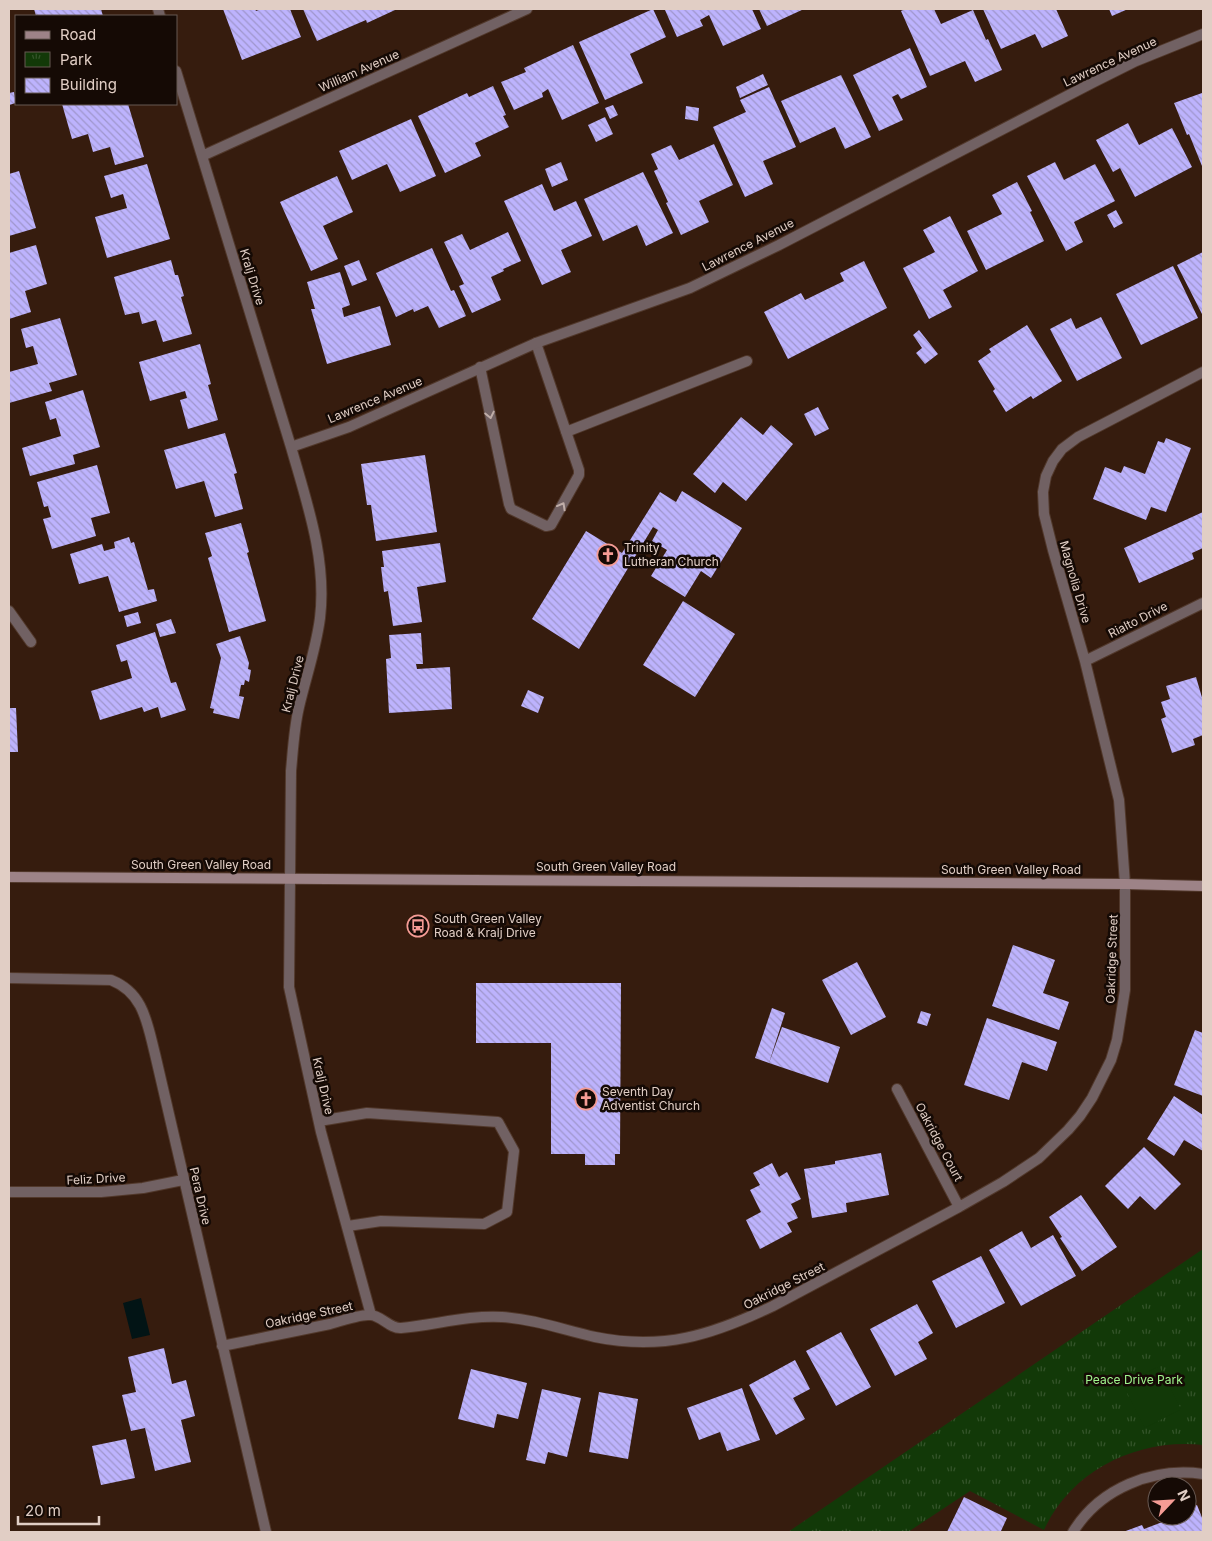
<svg xmlns="http://www.w3.org/2000/svg" width="1212" height="1541" font-family="Inter,sans-serif">
<defs>
<pattern id="park-tufts" width="24" height="20" patternUnits="userSpaceOnUse" patternTransform="scale(1.25)"><rect width="24" height="20" fill="#123908"/><path d="M3 7l-1-3M5 7V3M7 7l1-3M15 17l-1-3M17 17v-4M19 17l1-3" fill="none" stroke="#34542a"/></pattern>
<pattern id="building-back-hatch" width="6" height="6" patternUnits="userSpaceOnUse" patternTransform="scale(1.25)"><rect width="6" height="6" fill="#bdb3fd"/><path d="M-1 5l2 2M0 0l6 6M5-1l2 2" fill="none" stroke="#9f96cc"/></pattern>
</defs>
<rect width="100%" height="100%" fill="#361c0e"/>
<path fill="url(#park-tufts)" d="M1203 1249V1445C1139 1438 1072 1469 1044 1530L970 1491 908 1532H788Z"/>
<path fill="#123908" d="M1159 1366 1181 1409 1145 1428 1123 1385Z"/>
<path fill="#021415" d="M141 1298 150 1335 132 1339 123 1303Z"/>
<path fill="url(#building-back-hatch)" d="M34 9H101L103 16H36Z
M223 9H255L256 11 261 9H290L301 37 242 60Z
M303 9H394L395 10 367 23 366 20 317 41Z
M653 9 666 37 630 54 643 83 605 100 579 42Z
M668 9H752L761 29 723 46 709 15 700 20 703 26 677 37 665 10Z
M759 9H804L767 26Z
M905 9H934L941 24 973 10 986 40 988 39 1002 70 975 82 965 61 930 76 901 11Z
M983 9H1056L1068 36 1042 48 1035 34 1001 49Z
M1109 9H1128L1112 16Z
M573 45 599 103 562 120 548 89 542 93 543 97 514 110 501 82 526 72 524 68Z
M910 48 927 87 901 99 898 94 892 97 903 120 879 131 853 75Z
M763 74 768 85 740 98 736 87Z
M841 75 871 137 845 149 835 127 800 143 781 101Z
M493 86 506 115 503 116 509 127 475 143 481 156 445 173 418 116 467 93 469 97Z
M769 87 796 147 763 161 773 184 745 197 713 127 746 112 740 100Z
M14 92 16 103 9 105V93Z
M1202 93 1203 96V165L1202 166 1189 134 1187 135 1174 103Z
M62 104H128L144 157 115 165 110 147 93 152 88 134 72 139Z
M613 105 618 115 610 119 605 108Z
M686 106 699 108 698 121 685 119Z
M605 117 613 134 596 142 588 125Z
M411 119 436 176 400 192 387 164 352 180 339 151Z
M1128 123 1139 145 1172 128 1192 167 1135 197 1120 168 1113 172 1096 140Z
M714 144 733 185 699 201 709 222 681 235 666 203 668 202 654 171 658 169 651 154 671 145 679 160Z
M561 162 568 180 552 187 545 169Z
M1055 162 1064 180 1095 164 1115 201 1074 222 1083 242 1066 251 1027 176Z
M147 164 170 239 107 258 95 217 127 208 123 194 111 198 104 176Z
M19 171 36 228 9 236V174Z
M643 172 673 233 646 246 637 225 603 241 584 199Z
M337 176 353 212 323 226 338 259 311 271 280 202Z
M1017 182 1032 211 1030 212 1044 241 986 270 967 231 1002 214 992 195Z
M542 184 554 211 576 201 592 236 561 250 571 272 542 285 504 201Z
M1116 210 1123 223 1114 228 1107 215Z
M950 216 978 271 943 290 952 307 929 319 903 268 935 252 923 230Z
M508 232 521 261 503 269 504 271 491 277 501 300 472 313 459 286 464 284 444 242 462 234 470 250Z
M36 245 47 284 25 291 31 312 9 319V253Z
M432 248 451 291 454 290 466 316 439 328 428 306 414 312 413 309 396 317 376 273Z
M1203 252V314H1202L1177 265Z
M171 260 175 275H178L184 296 181 297 192 334 163 342 156 320 142 324 139 312 125 315 114 277Z
M359 260 367 280 352 286 344 266Z
M864 261 887 308 788 359 764 312 801 293 805 300 844 281 840 273Z
M1173 266 1198 318 1141 345 1116 294Z
M340 272 350 305 342 308 344 317 380 306 391 345 327 364 311 309H315L307 282Z
M1101 317 1122 358 1077 381 1050 329 1071 318 1076 329Z
M60 318 77 375 49 383 52 391 9 403V372L38 364 33 346 26 348 21 329Z
M1027 325 1062 381 1033 399 1031 396 1006 412 993 391 995 389 978 361 991 352 989 349Z
M919 330 938 354 925 364 916 353 922 348 913 335Z
M200 344 211 384 208 385 218 420 188 429 180 400 187 398 185 391 150 401 139 362Z
M83 390 100 447 73 455 75 464 30 476 22 448 61 436 56 418 50 420 45 402Z
M818 407 829 429 815 436 804 414Z
M741 417 763 435 771 425 793 444 746 501 723 482 715 493 693 474Z
M225 433 237 473 234 474 243 509 215 517 204 481 176 489 164 450Z
M1166 438 1191 448 1166 512 1151 507 1146 520 1093 499 1105 467 1121 473 1124 466 1145 474 1158 441 1164 443Z
M425 455 437 532 376 541 371 505H367L361 464Z
M97 465 110 513 91 518 96 536 52 549 43 519 51 517 48 506 44 507 37 482Z
M682 491 742 528 711 578 701 571 685 597 651 576 667 550 652 541 658 530 653 527 579 649 532 619 586 531 622 553 660 492 676 502Z
M1203 512V548L1192 553 1194 559 1139 583 1124 548Z
M241 523 249 552 247 553 266 621 229 632 208 558 212 556 205 533Z
M129 537 131 543 134 542 148 590 154 589 157 601 119 612 108 576 79 584 70 554 102 544 104 551 115 548 114 542Z
M440 543 446 582 417 587 422 622 393 626 388 591 384 592 381 567H384L382 551Z
M683 601 735 634 695 697 643 665Z
M138 612 141 623 127 627 124 616Z
M171 619 176 633 160 637 156 624Z
M155 632 171 683 176 682 186 710 161 718 158 707 144 712 142 707 100 720 91 691 132 678 127 660 121 662 116 645Z
M421 633 423 664H416L417 669 450 667 452 709 389 713 386 659 391 658 389 635Z
M240 636 249 663 248 669 251 670 249 682 245 680 244 685H241L239 696 244 697 239 719 213 713 214 709 210 708 221 658 216 644Z
M1196 677 1203 701V735L1193 739 1195 745 1172 753 1161 719 1166 717 1161 702 1170 699 1166 686Z
M528 690 544 697 538 713 521 706Z
M9 708H16L18 752H9Z
M1013 945 1055 960 1043 993 1069 1002 1059 1030 992 1006Z
M857 962 886 1017 851 1035 822 980Z
M476 983H621L620 1154H615V1165H585V1154H551V1043H476Z
M772 1008 785 1013 769 1063 755 1058Z
M921 1011 931 1014 927 1026 917 1023Z
M987 1018 1057 1042 1047 1071 1022 1062 1009 1100 964 1085Z
M782 1027 840 1047 828 1083 769 1063Z
M1195 1030 1203 1033V1096L1174 1085Z
M1174 1096 1203 1115V1151L1184 1140 1174 1156 1147 1139Z
M1144 1147 1181 1184 1155 1210 1140 1196 1128 1209 1105 1186Z
M881 1153 889 1195 846 1203 847 1212 812 1218 804 1169 835 1164V1161Z
M772 1163 779 1177 787 1172 801 1199 791 1204 798 1218 787 1223 792 1232 760 1249 746 1220 761 1212 750 1190 760 1185 753 1173Z
M1081 1195 1117 1247 1082 1271 1060 1238 1062 1237 1049 1217Z
M1022 1231 1031 1248 1053 1235 1076 1276 1021 1306 989 1250Z
M981 1256 1005 1303 956 1328 932 1281Z
M917 1304 933 1333 918 1342 927 1359 895 1376 870 1329Z
M841 1332 871 1387 836 1406 806 1351Z
M164 1348 172 1384 186 1380 195 1416 181 1420 191 1462 155 1471 145 1428 131 1431 122 1395 136 1392 128 1357Z
M795 1360 810 1389 793 1398 805 1419 776 1435 749 1385Z
M471 1369 527 1383 518 1419 497 1414 494 1428 458 1419Z
M742 1388 760 1440 727 1451 720 1432 699 1440 687 1408Z
M542 1389 581 1398 567 1457 548 1452 545 1464 526 1460Z
M599 1392 638 1399 628 1459 589 1452Z
M126 1439 135 1478 101 1485 92 1446Z
M964 1497 1007 1518 1001 1531 1004 1532H947Z
M1197 1505 1203 1520V1532H1123L1142 1525 1144 1529 1165 1521 1163 1517 1167 1516H1187V1509Z"/>
<g fill="none" stroke-linecap="round" stroke-linejoin="round">
<g stroke="#51382b" stroke-width="12">
<path id="lane" d="M480 367 509 504 511 509 546 526 551 525 579 475V470L536 343
M566 432 747 361
M319 1121 367 1113 498 1122 514 1151 507 1212 484 1224 381 1221 348 1226"/>
</g>
<g stroke="#51382b" stroke-width="12">
<path id="street" d="M158 9 160 16
M176 71 291 447C307 503 327 560 320 618 316 649 306 677 299 707 294 728 293 750 291 771L289 987 321 1132 371 1315
M202 156 527 9
M291 447 349 427 536 343 690 288 779 245 1094 82 1136 61 1203 34
M9 611 31 642
M1085 661 1203 603
M9 978 111 980C144 993 147 1023 155 1054L266 1532
M897 1089 959 1207
M9 1192H101L143 1188 183 1180
M222 1346C258 1339 294 1331 330 1324 340 1321 361 1314 370 1315 381 1315 390 1329 401 1328 435 1325 468 1315 502 1317 534 1319 564 1330 595 1337 663 1351 712 1335 773 1306L959 1207 1003 1182 1039 1158 1068 1130 1080 1116 1092 1098 1111 1060 1117 1040 1125 990V884L1119 800 1085 661 1053 550 1044 514 1043 492 1046 476 1053 461 1062 449 1078 437 1203 372
M1073 1532C1100 1488 1153 1467 1203 1474"/>
</g>
<g stroke="#51382b" stroke-width="12">
<path id="secondary" d="M9 877 1125 884 1203 886"/>
</g>
<use href="#lane" stroke="#716163" stroke-width="10"/>
<use href="#street" stroke="#716163" stroke-width="10"/>
<use href="#secondary" stroke="#9d8387" stroke-width="10"/>
</g>
<defs><path id="oneway-chevron" d="M-2-3.5L2.5 0L-2 3.5" fill="none" stroke-width="1.6" stroke-linecap="round" stroke-linejoin="round" transform="scale(1.25)"/></defs>
<g stroke="#bfada8">
<use href="#oneway-chevron" transform="translate(490 415) rotate(78)"/>
<use href="#oneway-chevron" transform="translate(562 506) rotate(-61)"/>
</g>
<defs>
<g id="church-ring" transform="scale(1.125)"><circle r="9.5" fill="#150a05" stroke="#f59c95" stroke-width="1.5"/><path d="M-1.2-6h2.4v3.5h3.3v2.4h-3.3V6h-2.4V-.1h-3.3v-2.4h3.3Z" fill="#f59c95"/></g>
<g id="bus-ring" transform="scale(1.125)"><circle r="9.5" fill="#150a05" stroke="#f59c95" stroke-width="1.5"/><path d="M-5-6H5V4H4V6H2V4H-2V6H-4V4H-5ZM-3.5-4V0h7V-4ZM-3.5 1.2v1.5H-2V1.2ZM2 1.2v1.5H3.5V1.2Z" fill="#f59c95"/></g>
</defs>
<g fill-rule="evenodd">
<use href="#church-ring" x="608" y="555"/>
<use href="#bus-ring" x="418" y="926"/>
<use href="#church-ring" x="586" y="1099"/>
</g>
<g text-anchor="middle" stroke-width="5" stroke-linejoin="round" paint-order="stroke">
<g font-size="12" fill="#e1cec5" stroke="#150a05">
<text transform="translate(1110 62) rotate(-25)" y="4">Lawrence Avenue</text>
<text transform="translate(359 71) rotate(-24)" y="4">William Avenue</text>
<text transform="translate(748 245) rotate(-27)" y="4">Lawrence Avenue</text>
<text transform="translate(252 277) rotate(73)" y="4">Kralj Drive</text>
<text transform="translate(375 400) rotate(-23)" y="4">Lawrence Avenue</text>
<text transform="translate(1075 582) rotate(74)" y="4">Magnolia Drive</text>
<text transform="translate(1138 620) rotate(-27)" y="4">Rialto Drive</text>
<text transform="translate(293 684) rotate(-76)" y="4">Kralj Drive</text>
<text x="201" y="869">South Green Valley Road</text>
<text x="606" y="871">South Green Valley Road</text>
<text x="1011" y="874">South Green Valley Road</text>
<text transform="translate(1112 959) rotate(-88)" y="4">Oakridge Street</text>
<text transform="translate(323 1086) rotate(77)" y="4">Kralj Drive</text>
<text transform="translate(939 1142) rotate(62)" y="4">Oakridge Court</text>
<text transform="translate(96 1179) rotate(-3)" y="4">Feliz Drive</text>
<text transform="translate(200 1196) rotate(77)" y="4">Pera Drive</text>
<text transform="translate(784 1286) rotate(-27)" y="4">Oakridge Street</text>
<text transform="translate(309 1315) rotate(-12)" y="4">Oakridge Street</text>
</g>
<g font-size="12" fill="#e1cec5" stroke="#150a05" text-anchor="start">
<text x="624" y="552">Trinity<tspan x="624" dy="14">Lutheran Church</tspan></text>
<text x="434" y="923">South Green Valley<tspan x="434" dy="14">Road &amp; Kralj Drive</tspan></text>
<text x="602" y="1096">Seventh Day<tspan x="602" dy="14">Adventist Church</tspan></text>
</g>
<g font-size="12" fill="#a1f58e" stroke="#150a05">
<text x="1134" y="1384">Peace Drive Park</text>
</g>
</g>
<rect width="1212" height="1541" fill="none" stroke="#e1cec5" stroke-width="20"/>
<rect x="15" y="15" width="162" height="90" fill="#150a05" stroke="#675852"/>
<rect x="25" y="31" width="25" height="8" fill="#9d8387" stroke="#675852"/>
<text x="60" y="40" font-size="15" fill="#e1cec5">Road</text>
<rect x="25" y="52" width="25" height="15" fill="url(#park-tufts)" stroke="#675852"/>
<text x="60" y="65" font-size="15" fill="#e1cec5">Park</text>
<rect x="25" y="78" width="25" height="15" fill="url(#building-back-hatch)" stroke="#675852"/>
<text x="60" y="90" font-size="15" fill="#e1cec5">Building</text>
<g transform="translate(1172 1501) rotate(65)"><circle r="24" fill="#150a05" stroke="#675852"/>
<path d="M0-4L9 19L0 12L-9 19Z" fill="#f59c95"/>
<text y="-8" font-size="14" font-weight="bold" text-anchor="middle" fill="#e1cec5">N</text>
</g>
<path d="M18 1516v8h81v-8" fill="none" stroke="#e1cec5" stroke-width="2.5"/>
<text x="25" y="1516" font-size="15" fill="#e1cec5" stroke="#150a05" stroke-width="4" paint-order="stroke">20 m</text>
</svg>
